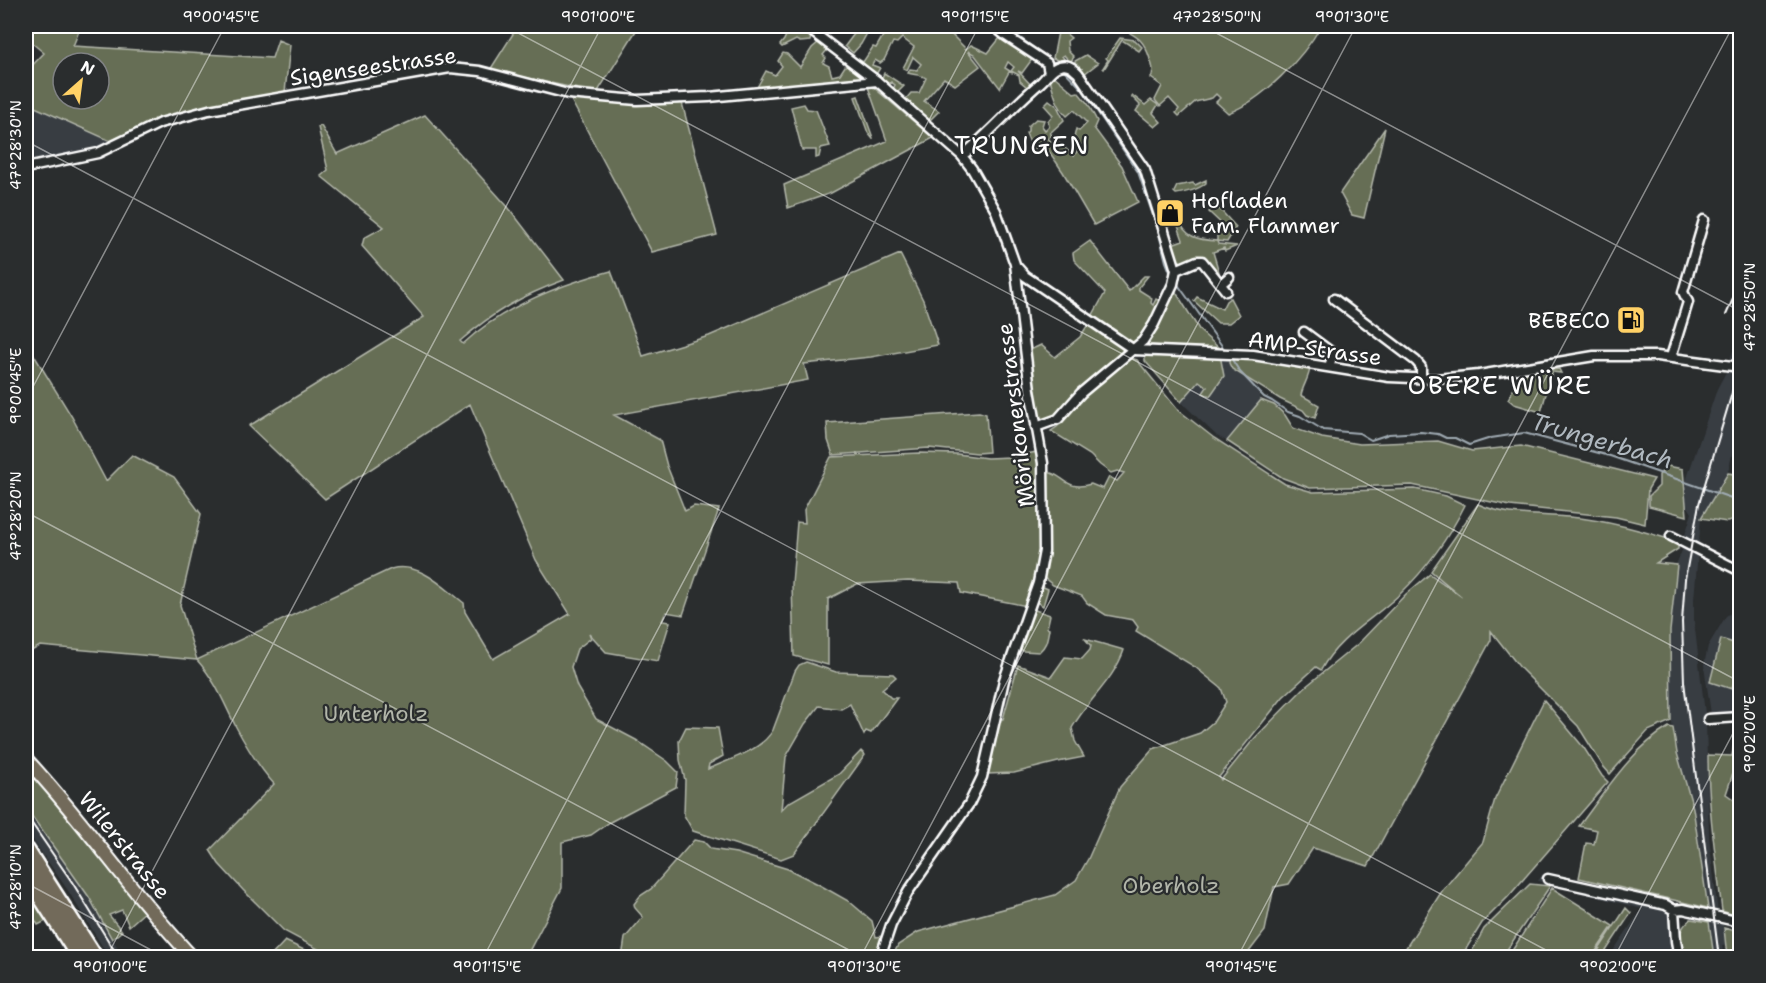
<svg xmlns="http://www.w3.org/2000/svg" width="1766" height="983" font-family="'Shantell Sans',sans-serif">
<rect width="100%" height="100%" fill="#2a2d2e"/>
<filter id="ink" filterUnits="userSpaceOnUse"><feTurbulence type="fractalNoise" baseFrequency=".0167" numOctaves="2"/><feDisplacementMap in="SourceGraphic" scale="12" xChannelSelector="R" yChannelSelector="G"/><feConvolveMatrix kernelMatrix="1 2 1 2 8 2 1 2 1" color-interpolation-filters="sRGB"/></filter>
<g filter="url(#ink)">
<path fill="#383d43" d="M26 103 115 143 83 153 26 165Z
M1740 329V421L1723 493 1701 518 1694 599V621L1706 722 1709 837 1719 923 1723 924 1725 946H1722L1724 957H1714L1708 908 1697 842 1673 731 1667 676 1675 567 1684 546 1685 535 1692 513 1681 496 1717 389 1726 372Z
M1230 355 1250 379 1262 400 1227 441 1217 436 1181 402 1199 380 1207 387 1208 396 1217 356Z
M1740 608V714L1714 717 1711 714 1704 665 1708 646 1726 616Z
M26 808 89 897 123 957H109L67 889 26 830Z
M1543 874 1586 887 1679 909 1671 932 1674 957H1609L1642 909 1538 881Z"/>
<path fill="#666e54" stroke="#b2b6aa" stroke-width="1.5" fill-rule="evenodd" d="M26 26H81L73 46 272 58 278 40 290 45 285 92 238 100 176 116 115 143 26 103V72L44 53 26 38ZM63 63H99V99H63Z
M518 26H639L597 93 490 70Z
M790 26H798L811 36 810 41 800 42 796 40 782 47 780 45 784 40Z
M860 26H871L861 44 853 53 845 46Z
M897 26H953L955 27 952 35 966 49 971 45 988 53 1000 38 1033 58 1022 73 1018 71 1032 86 1026 89 1027 87 1020 81 1019 75 1011 71 1014 67 1008 62 1005 68 1013 73 1009 72 1000 88 974 54 968 51 980 66 955 85 944 78 924 101 939 111 928 122 906 99 911 93H919L926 78C920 74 914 75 908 73L910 69 917 70 921 64 913 57 907 70 903 68 914 47 902 38 897 43 893 42 884 60 880 63 875 60 872 65 880 68 875 76 856 62 858 59 863 62 873 47 876 48 887 29 893 33Z
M1125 26H1321C1303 58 1263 100 1228 113L1216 102 1220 98 1216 94 1212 98 1195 102 1179 116 1176 113 1179 109 1169 98 1160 106 1155 100 1162 86 1151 78C1154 71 1153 67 1150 59 1144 40 1138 37 1123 29Z
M1061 29 1071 38 1067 41 1068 51 1074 57 1070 62 1064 55 1062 56 1066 62H1061L1053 58 1058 32Z
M1120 38 1135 40 1142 47 1139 51 1122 40 1104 69 1103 68 1108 60 1106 58Z
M819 42 828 49 823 55 826 58 823 63 829 66 832 76 840 74 847 63 867 78 755 91 766 71 775 75 782 66 778 61 783 53 787 54 800 67 812 48Z
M1086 55 1098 63 1084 74 1074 65 1075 61Z
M884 73 904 86 898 92 893 89 895 85 891 82 889 86 881 80Z
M1053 75 1074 93 1078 92 1088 104 1097 121 1094 128 1122 166 1138 202 1094 225 1063 172 1044 144 1032 150 1030 147 1031 145 1026 133 1028 131V126L1036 119 1044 120 1042 126 1045 130 1049 126 1048 121 1053 115 1044 105 1049 100 1057 106 1064 120 1050 133 1052 135 1048 138 1054 145 1058 142 1074 156 1081 145C1074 140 1073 137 1076 129L1079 131 1087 123 1074 110 1067 116C1057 107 1053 91 1050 78Z
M866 81 933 138 831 193 788 208 784 185 887 141Z
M1132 95 1145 105 1151 100 1158 105 1153 113 1161 122 1155 127 1136 111 1140 105 1131 96Z
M858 96 873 138H872L868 133 855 97Z
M574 97 593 101 682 103 717 235 652 252 571 100Z
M804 104 807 109 816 110 830 146 821 148 819 157 816 158V150H802L791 107Z
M425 115 508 207 564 280C521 296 495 311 460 341L463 344C502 307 559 285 611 271L643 356 709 336 900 254 923 300 938 345 871 357 804 364 808 380 614 415 660 440 667 466 685 511 694 506 719 509 683 615 666 612 662 621 670 622 658 661 606 652 589 633 591 638 577 649 571 667 577 687 596 719 636 740 667 761 678 772 676 787 610 822 591 835 562 842V888L526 957H333L284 931 243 890 219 864 210 850 274 784C258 766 246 746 235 725 223 701 215 680 197 660L40 646 26 654V342L72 417 106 481 132 455 174 477 201 514 180 605 197 660 391 569C419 561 443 587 464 603L465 612 493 659 570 614 536 560 470 404 325 499 249 426 424 317 362 246 364 238 384 227 321 176 328 170 318 127 321 126 337 154Z
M1385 128 1364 218 1352 215 1340 193Z
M1206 180V183C1198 190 1187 192 1176 194L1174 192 1177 186 1193 183 1195 185Z
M1216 205 1236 227 1227 242 1217 241 1218 244 1237 246 1225 251 1224 248 1213 252 1221 279 1206 261 1183 266 1180 261 1177 262 1172 244 1183 240 1177 223 1167 226 1165 222 1178 218C1185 237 1197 240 1217 241V236L1226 228 1209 212Z
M1090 241 1129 291 1144 276H1148L1139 287V290L1152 298 1151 303 1153 305 1156 299 1160 301 1152 322 1135 344 1127 345 1090 320 1105 293 1074 260 1073 253Z
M1174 289 1200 331 1218 347 1198 348 1147 345 1146 343Z
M1197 297 1222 309 1226 301 1230 298 1239 315 1229 323H1218L1194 301Z
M1089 323 1113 339 1123 350 1070 400 1051 421 1043 419 1038 415 1028 351 1041 345 1055 357 1080 337Z
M1148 355 1217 356 1221 360 1224 376 1210 396 1203 393 1207 387 1199 381 1181 402 1145 361V356Z
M1230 355 1310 368C1309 378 1303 385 1301 395L1319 405 1315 418 1307 415 1303 410 1280 399 1232 369 1229 363Z
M1128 357 1137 360 1177 409 1214 438 1285 484 1313 492 1415 489 1446 496 1465 505C1449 537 1426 569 1400 594 1374 619 1338 637 1321 670L1316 667 1283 697 1219 777 1221 780 1253 740 1304 688 1359 643 1406 594 1430 574 1462 597 1431 571 1478 504C1506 517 1539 514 1569 517 1606 520 1643 531 1678 542V549L1656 563 1677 565 1670 631 1671 721 1648 731 1610 774 1603 766 1578 726 1521 669 1491 631V640L1368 866 1313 848 1289 884 1274 887 1265 931 1245 957 892 958 898 945 918 932 1055 895 1076 880 1088 859 1120 787 1153 749 1200 733 1214 721 1226 702 1221 688 1195 667 1136 631 1138 627 1133 620 1106 615 1087 603 1082 596 1053 585 1043 577 1048 558H1046V472C1064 473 1064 492 1091 484L1103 489 1109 477 1117 481 1124 473 1117 471 1111 473 1100 465 1090 455 1051 431 1057 427 1087 392Z
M1559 369 1561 373 1552 372 1541 412 1514 404 1508 399 1522 374Z
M1261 400 1274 405 1285 415 1293 428 1322 438 1360 444 1438 441 1472 451 1521 446 1654 479 1648 489 1645 524 1616 517 1510 506 1412 485 1310 488 1283 478 1227 441Z
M979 412 986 414 989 452 977 453 929 448 833 455 828 440 827 423Z
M1037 452 1039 462 1041 551 1038 575 1027 606 961 593 959 583 908 581 857 584 828 599V665L794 656 792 584 797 522 805 523 804 510 831 457 919 453 957 454 987 458 1011 457Z
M1667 466 1683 469 1687 516 1649 506V496L1659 486V475Z
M1728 473 1740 475V519L1727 522 1701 518Z
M1041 586 1048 589 1043 606 1035 601Z
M1032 609 1050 615 1047 628 1049 629C1047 639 1047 645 1039 652L1023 651 1018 647Z
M1085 639 1124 650C1114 680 1087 701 1072 728L1075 741 1084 757 1058 762 1014 773 987 774 998 719H1003L1018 665 1051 677 1065 657 1082 659 1090 650 1091 646Z
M1721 639 1740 645V660L1732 689 1710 682Z
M806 662 836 672 893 674 896 677 882 689 891 698H897L871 733 866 731 864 735 850 704 841 709 819 706 805 724 786 757 781 810 788 803 839 774 861 751 865 755 794 854 781 859 693 831 684 815 685 780 680 760 679 741 686 727 718 728 723 756 709 764 708 769C730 759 761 751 773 730L795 671 799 665Z
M1544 700 1584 748 1602 776 1608 782 1508 897 1482 923 1461 957H1400L1442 891 1483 842 1495 799Z
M1738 719H1740V776L1733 773 1726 794 1740 804V917L1722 911C1716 859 1708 808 1708 755L1732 756Z
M1669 727 1673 728 1677 753 1693 808 1708 908 1579 878 1586 843 1594 844 1597 830 1579 826C1605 792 1631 749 1669 727Z
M26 765 147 910 129 926 122 910 109 915 122 931 112 939 89 897 26 808Z
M694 840 704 842 711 849 736 853 788 869 818 884 850 902 872 921 876 937 884 936 876 957 622 958 625 938 643 917 635 908 634 904 640 896 651 889Z
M1530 884 1550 886 1502 957H1469L1484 929Z
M1552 888 1613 926 1592 957H1508Z
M26 889 46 921 38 925 26 905Z
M1626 908 1631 913 1602 957H1594Z
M1691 919 1709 922 1714 957H1685C1681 940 1675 931 1691 919Z
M1724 928 1740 932V957H1727Z
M285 941 319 957H270Z"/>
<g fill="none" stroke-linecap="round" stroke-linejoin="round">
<path stroke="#a0abb3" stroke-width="2" d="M1004 26 1057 65
M1062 68 1082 89 1138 172 1158 230 1166 262 1172 277
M1176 282 1225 350
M1231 358 1240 372 1264 397 1272 401 1288 412 1300 416 1323 430 1359 433 1371 440 1389 434 1421 432 1438 434 1446 438H1455L1469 445 1491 438 1524 433 1610 456 1740 501"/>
<g stroke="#fff" stroke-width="13">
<path id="street" d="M805 26 877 81 962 156 972 169 996 211 1015 264 1030 390 1043 463 1044 551 1038 583 1004 680 982 777 969 804 908 892 891 925 880 958
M994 26 1006 36 1047 63 1049 73
M962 156C990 133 1013 106 1040 83 1046 78 1050 70 1057 67 1066 63 1071 66 1078 73L1145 170 1176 270 1173 284 1154 324 1143 341 1081 393 1058 419 1036 427
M26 168 98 153 160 123 209 110 450 68 480 71 568 94 637 100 709 97 877 81
M1017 267 1025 276 1134 350 1253 355 1389 377 1436 379 1479 375 1594 356H1657L1740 367
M1176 270 1197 261H1202L1226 291
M1221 284 1229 277
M1334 299 1416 361 1421 367V378
M1304 332 1331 352 1332 357 1329 367
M1671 357 1688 302 1683 292 1704 220
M1671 536 1740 571
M1708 719 1740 717
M1548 879 1666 905 1674 910
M1679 958 1676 941 1674 910 1683 909 1740 922"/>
</g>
<g stroke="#fff" stroke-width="16">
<path id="primary" d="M26 759C85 822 133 895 193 958"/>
</g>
<g stroke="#fff" stroke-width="20">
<path id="highway" d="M26 850 95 958
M26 873 80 958"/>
</g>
<use href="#street" stroke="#2a2d2e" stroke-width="8"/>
<use href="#primary" stroke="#726b5a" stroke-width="12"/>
<use href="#highway" stroke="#726b5a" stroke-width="15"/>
<path stroke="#fff" stroke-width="2" d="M1726 315 1740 283
M26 815 72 882 119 958
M1719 958 1684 682 1682 622 1685 579 1699 504 1740 366"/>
</g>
</g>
<path fill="none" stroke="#fff" stroke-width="1.5" stroke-opacity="0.45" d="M505 26 1740 682M1203 26 1740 311M26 141 1561 958M26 400 225 26M26 512 864 958M26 883 166 958M106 958 602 26M483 958 979 26M860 958 1356 26M1237 958 1733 26M1614 958 1740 720"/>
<defs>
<g id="shop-square" transform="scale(1.5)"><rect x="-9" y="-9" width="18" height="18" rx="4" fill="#ffd166" stroke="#2a2d2e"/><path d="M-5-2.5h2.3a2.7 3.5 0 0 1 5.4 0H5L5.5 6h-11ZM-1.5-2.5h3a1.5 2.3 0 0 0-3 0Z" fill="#111"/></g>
<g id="fuel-square" transform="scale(1.5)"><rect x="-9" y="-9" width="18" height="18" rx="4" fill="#ffd166" stroke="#2a2d2e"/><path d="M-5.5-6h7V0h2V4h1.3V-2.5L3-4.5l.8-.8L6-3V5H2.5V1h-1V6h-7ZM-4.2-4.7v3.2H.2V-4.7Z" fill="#111"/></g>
</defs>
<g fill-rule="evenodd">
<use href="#shop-square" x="1170" y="213"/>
<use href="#fuel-square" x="1631" y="320"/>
</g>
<g text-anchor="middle" stroke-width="4.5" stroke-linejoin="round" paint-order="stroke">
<g font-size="22" fill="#fff" stroke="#2a2d2e">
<text transform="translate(373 66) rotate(-8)" y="8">Sigenseestrasse</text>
<text transform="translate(1315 348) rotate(8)" y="8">AMP-Strasse</text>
<text transform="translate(1015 415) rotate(-97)" y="8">Mörikonerstrasse</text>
<text transform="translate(125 845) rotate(51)" y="8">Wilerstrasse</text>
</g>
<g font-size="22" fill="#fff" stroke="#2a2d2e" text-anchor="start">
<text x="1191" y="208">Hofladen<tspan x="1191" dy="25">Fam. Flammer</tspan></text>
<text x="1610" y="328" text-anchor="end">BEBECO</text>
</g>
<g font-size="22" fill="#b2b6aa" stroke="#2a2d2e">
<text x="376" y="721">Unterholz</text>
<text x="1171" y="893">Oberholz</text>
</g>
<g font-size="24" font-style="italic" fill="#b0b9c0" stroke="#2a2d2e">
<text transform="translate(1602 441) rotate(16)" y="8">Trungerbach</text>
</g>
<g font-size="26" letter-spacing="1.5" fill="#fff" stroke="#2a2d2e">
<text x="1022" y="154">TRUNGEN</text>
<text x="1500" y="394">OBERE WÜRE</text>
</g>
</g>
<rect width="1766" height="983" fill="none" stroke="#2a2d2e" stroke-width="66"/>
<g transform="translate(81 81) rotate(28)"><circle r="28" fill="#2a2d2e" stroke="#7f8182" stroke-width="1.5"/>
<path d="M0-4.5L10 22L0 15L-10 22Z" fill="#ffd166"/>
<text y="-9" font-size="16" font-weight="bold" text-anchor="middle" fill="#ffffff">N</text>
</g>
<rect x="33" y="33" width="1700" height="917" fill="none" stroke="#fff" stroke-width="2"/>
<g font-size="15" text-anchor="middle" fill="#fff">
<text x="221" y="22">9°00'45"E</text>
<text x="598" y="22">9°01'00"E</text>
<text x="975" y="22">9°01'15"E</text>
<text x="1217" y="22">47°28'50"N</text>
<text x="1352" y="22">9°01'30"E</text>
<text transform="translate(16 145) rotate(-90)" y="5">47°28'30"N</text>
<text transform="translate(1750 307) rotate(-90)" y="5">47°28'50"N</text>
<text transform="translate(16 386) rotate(-90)" y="5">9°00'45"E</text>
<text transform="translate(16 516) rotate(-90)" y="5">47°28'20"N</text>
<text transform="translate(1750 734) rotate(-90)" y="5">9°02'00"E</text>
<text transform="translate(16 887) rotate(-90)" y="5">47°28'10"N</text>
<text x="110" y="972">9°01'00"E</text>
<text x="487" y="972">9°01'15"E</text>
<text x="864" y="972">9°01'30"E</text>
<text x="1241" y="972">9°01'45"E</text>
<text x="1618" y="972">9°02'00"E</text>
</g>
</svg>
